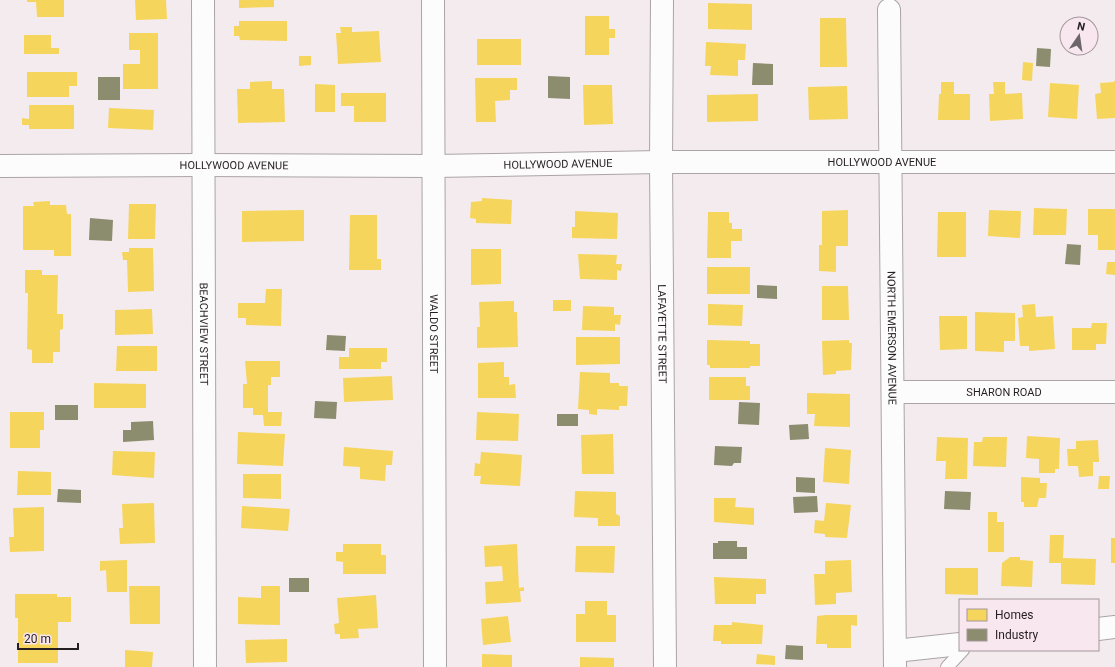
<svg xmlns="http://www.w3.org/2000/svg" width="1115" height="667" font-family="Roboto,sans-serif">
<rect width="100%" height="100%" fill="#f4ebef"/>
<path fill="#f6d55c" d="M27 0H64V17H37L36 2H27Z
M135 0H166L167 19 136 20Z
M239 0H274V7L239 8Z
M708 3 752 4V30L708 29Z
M585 16H609V29H615V38H609V55H585Z
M820 18H846L847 67H820Z
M239 21H287V41L240 40 239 36H234V26H239Z
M340 27H352V32L379 31 381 62 338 64 336 33H341Z
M129 33H158V89H123V64H140V50H129Z
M24 35H51V48H59V54H24Z
M477 39H521V65H477Z
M706 42 746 44 745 60H738V76L710 75 711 66H705Z
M299 56H311V65L299 66Z
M1023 62 1033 63 1032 81 1022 80Z
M27 72H77V86H69V97H27Z
M475 78H517V90H510V100L495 101 496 122H476Z
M272 81V89H284L285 122 238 123 237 89H250V82Z
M1114 81H1115V118L1097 119 1095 94 1101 93 1100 83 1114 82Z
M941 82H954V94H970V120H938L939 94H941Z
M993 82H1005V94L1022 93 1023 119 990 121 989 94H994Z
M1050 83 1079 85 1077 119 1048 117Z
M315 84 335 85V112H315Z
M583 85H612L613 124 584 125Z
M847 86 848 119 809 120 808 87Z
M341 93H386V122H354V106H341Z
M758 94V121L707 122V95Z
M29 105H74V129H29V125H22V118L29 119Z
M109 108 154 110 153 130 108 128Z
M482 198 512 200 511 224 476 223V219L470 218 471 202 482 201Z
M50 201V205H66L67 214H71V256H54V250H23V206H34L33 202Z
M129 204H156L155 239H128Z
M1034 208 1067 209 1066 235H1033Z
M1088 209H1115V250H1098V235H1088Z
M304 210V241L242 242V211Z
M848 210V246H836V272L819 271V245H822V211Z
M989 210 1021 211 1020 238 988 236Z
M575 211 618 213 617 239 572 238V227H575Z
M708 212H729V223H732V229H742V241H731V258H707Z
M938 212H966V257H937Z
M350 215H377V259H381V270H349Z
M129 248H153L154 291 128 292 127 260H123L122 252H129Z
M471 249H501V284L471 285Z
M578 254 617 255 616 264H622L621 271 617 270V280L580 279Z
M1107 262H1115V275L1106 274Z
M707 267H750V294H707Z
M25 270H42V275H58L57 314H63V329L60 330V352H53V363H32V350L27 349 28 293H25Z
M822 286H848L849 320H822Z
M266 289H282L281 326 246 325V318H238V303H265Z
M553 300H571V311H553Z
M514 301V312H517L518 347 477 348V327H480L479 302Z
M708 304 743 305 742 326 708 325Z
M1035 304 1036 317 1053 316 1055 349 1029 351V346H1020L1018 318 1023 317 1022 305Z
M583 306 614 307V315H621L620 325 615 324V331L582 330Z
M152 309 153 334 115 335V310Z
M975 312 1015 313V341H1004V352L975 351Z
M939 316H967V349L940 350Z
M1092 323H1107L1106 344H1096V350H1072V328H1091Z
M576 337H620V364L576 365Z
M707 340 750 341V344H760V366H750V368H710V365H707Z
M849 340V343H852L851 370 836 371V374L823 375 822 341Z
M117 346H157V371H116Z
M349 348H387V362H381V369H339V357H349Z
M245 361H280V377H271V385H268V412H282L281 426H264L263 415H253V408H243V384H247Z
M504 362V377H509V385L515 384 516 398H478V363Z
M580 372 610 373V383H619V386H628L627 406H619V410L597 409V415L589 414V410L578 409Z
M392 376 393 400 344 402 343 378Z
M709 377H746V386H750V400H709Z
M94 383 146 384V408H94Z
M807 393 850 394V427L814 426 815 414H807Z
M10 412H44V430H40V448H10Z
M477 412 519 414 518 441 476 440Z
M238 432 285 434 283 466 237 464Z
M613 434 614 474H582L581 435Z
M1027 436 1060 438 1059 469H1055V473H1039V459L1026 458Z
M937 437 968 438 967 479H945L946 461H936Z
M983 437H1007L1006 467 973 466 974 442H982Z
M1098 440 1099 462H1093V476L1079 477 1078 466H1068L1067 449H1076V441Z
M344 447 393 451 392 465H386L385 481 360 479V467L343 466Z
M825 448 851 450 849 484 823 482Z
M113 451 155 452 154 478 112 475Z
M481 452 522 455 520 486 480 484 481 476H474L475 463 480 464Z
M18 471 51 472V495H17Z
M243 474H281V499L243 498Z
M1099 476H1110L1109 489H1098Z
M1021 477 1040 478V483H1047L1046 498H1039L1037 507H1024V502H1021Z
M575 491 616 492V514L620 516V526H598V518L574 517Z
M714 498H736L735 507 754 508V525L714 522Z
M154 503 155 543 120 544 119 528H123L122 504Z
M826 503 851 505 847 538 825 537V534L814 533 815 520 824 521Z
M242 506 290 509 288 531 241 528Z
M44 507V551L10 552 9 537H14L13 508Z
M988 512H997V522H1004V552H988Z
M1050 535H1064L1063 558 1096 559 1095 585 1061 584V563H1049Z
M1111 538H1115V563H1111Z
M343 544H381V555H386V574H343V562L336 561V552H343Z
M517 544 519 588 524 587V591H520L521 602 486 604 485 582 503 581 502 566 485 567 484 546Z
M576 546H615L614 573 575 572Z
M1010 557H1020V560L1033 561 1032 587 1001 586 1002 563Z
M127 560V592H107L106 570 100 571V561Z
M851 560 852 592 836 593V604L815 605 814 574H825V561Z
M945 568H978V595L945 594Z
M714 577 766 579V594H756V604H715Z
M129 586H160V624H130Z
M261 586H280V625L238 624V597L261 598Z
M15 594H57V597H71V622H58V663H18V618H15Z
M376 595 378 628 358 629 359 638 340 639V634H335L334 624 339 623 337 598Z
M585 601H607V615H616V642H576V614H585Z
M826 615H857V626L851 625V648H827V644H816L817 616Z
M508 616 511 642 483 645 481 619Z
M732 622 763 625 762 644H721V641H713L714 625H732Z
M287 639V662L246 663 245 640Z
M125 650 153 652 152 667H125Z
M482 654 512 655V667H482Z
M757 654 775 656V665L756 664Z
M580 657 614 658V667H580Z"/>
<path fill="#8c8c6e" d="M1037 48 1051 49 1050 67 1036 66Z
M753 63 773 64V85H752Z
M548 76 570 77V99L548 98Z
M98 77H120V100H98Z
M90 218 113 220 112 241 89 240Z
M1067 244 1081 245 1080 265 1065 264Z
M757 285 777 286V299L757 298Z
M327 335 346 336 345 351 326 350Z
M315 401 337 402 336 419 314 418Z
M739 402 760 403 759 425 738 424Z
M55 405H78V420H55Z
M557 414H578V426H557Z
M153 421 154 440 123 442V430H131V422Z
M808 424 809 439 790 440 789 425Z
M715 446 742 447 741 463H734L732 466 714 465Z
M796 477 815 478V493L796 492Z
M58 489 81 490V503L57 502Z
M945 491 971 492 970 510 944 509Z
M817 496 818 512 794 513 793 497Z
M718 541H737V547H747V559H713V543H718Z
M289 578H309V592H289Z
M786 645 803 646V660L785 659Z"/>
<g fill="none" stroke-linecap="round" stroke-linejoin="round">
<g stroke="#aaa4a7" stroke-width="14">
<path id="service" d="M947 667 963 650"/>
</g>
<g stroke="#aaa4a7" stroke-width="24">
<g id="minor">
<path id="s1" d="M203 0 205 667"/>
<path id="s2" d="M433 0 435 667"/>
<path id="s3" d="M662 0 661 162 665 667"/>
<path id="s4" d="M889 10 895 667"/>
<path id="s5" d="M0 166 204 165 434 166 661 162H1115"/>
<path id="s6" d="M893 392H1115"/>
<path d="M1098 629 1115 627"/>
<path d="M895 651 960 644"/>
</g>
</g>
<use href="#service" stroke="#fdfcfd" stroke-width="12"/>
<use href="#minor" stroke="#fdfcfd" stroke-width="22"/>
</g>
<g text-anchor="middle" stroke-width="4" stroke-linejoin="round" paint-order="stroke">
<g font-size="11" fill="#251f21" stroke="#f8e7ee">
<text dy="4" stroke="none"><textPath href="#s5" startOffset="882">HOLLYWOOD AVENUE</textPath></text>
<text dy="4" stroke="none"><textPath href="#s5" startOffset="558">HOLLYWOOD AVENUE</textPath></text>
<text dy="4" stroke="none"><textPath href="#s5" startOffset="234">HOLLYWOOD AVENUE</textPath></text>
<text dy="4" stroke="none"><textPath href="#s2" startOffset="334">WALDO STREET</textPath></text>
<text dy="4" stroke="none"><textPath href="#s3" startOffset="334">LAFAYETTE STREET</textPath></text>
<text dy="4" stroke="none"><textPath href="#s1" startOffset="334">BEACHVIEW STREET</textPath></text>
<text dy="4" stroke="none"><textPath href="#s4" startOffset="328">NORTH EMERSON AVENUE</textPath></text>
<text dy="4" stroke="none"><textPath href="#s6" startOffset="111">SHARON ROAD</textPath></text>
</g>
</g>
<rect x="959" y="599" width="140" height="52" fill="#f8e7ee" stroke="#a4979c"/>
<rect x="967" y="609" width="20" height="12" fill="#f6d55c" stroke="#a4979c"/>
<text x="995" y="619" font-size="12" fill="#251f21">Homes</text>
<rect x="967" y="629" width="20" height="12" fill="#8c8c6e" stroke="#a4979c"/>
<text x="995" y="639" font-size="12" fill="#251f21">Industry</text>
<g transform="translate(1079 36) rotate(13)"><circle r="19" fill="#f8e7ee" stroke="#a4979c"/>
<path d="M0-3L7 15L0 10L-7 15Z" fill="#6d6669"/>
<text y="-6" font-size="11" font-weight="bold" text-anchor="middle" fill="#251f21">N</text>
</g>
<path d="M18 643v6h60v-6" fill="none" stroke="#251f21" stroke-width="2"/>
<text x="24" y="643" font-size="12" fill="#251f21" stroke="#f8e7ee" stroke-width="3" paint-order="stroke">20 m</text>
</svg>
